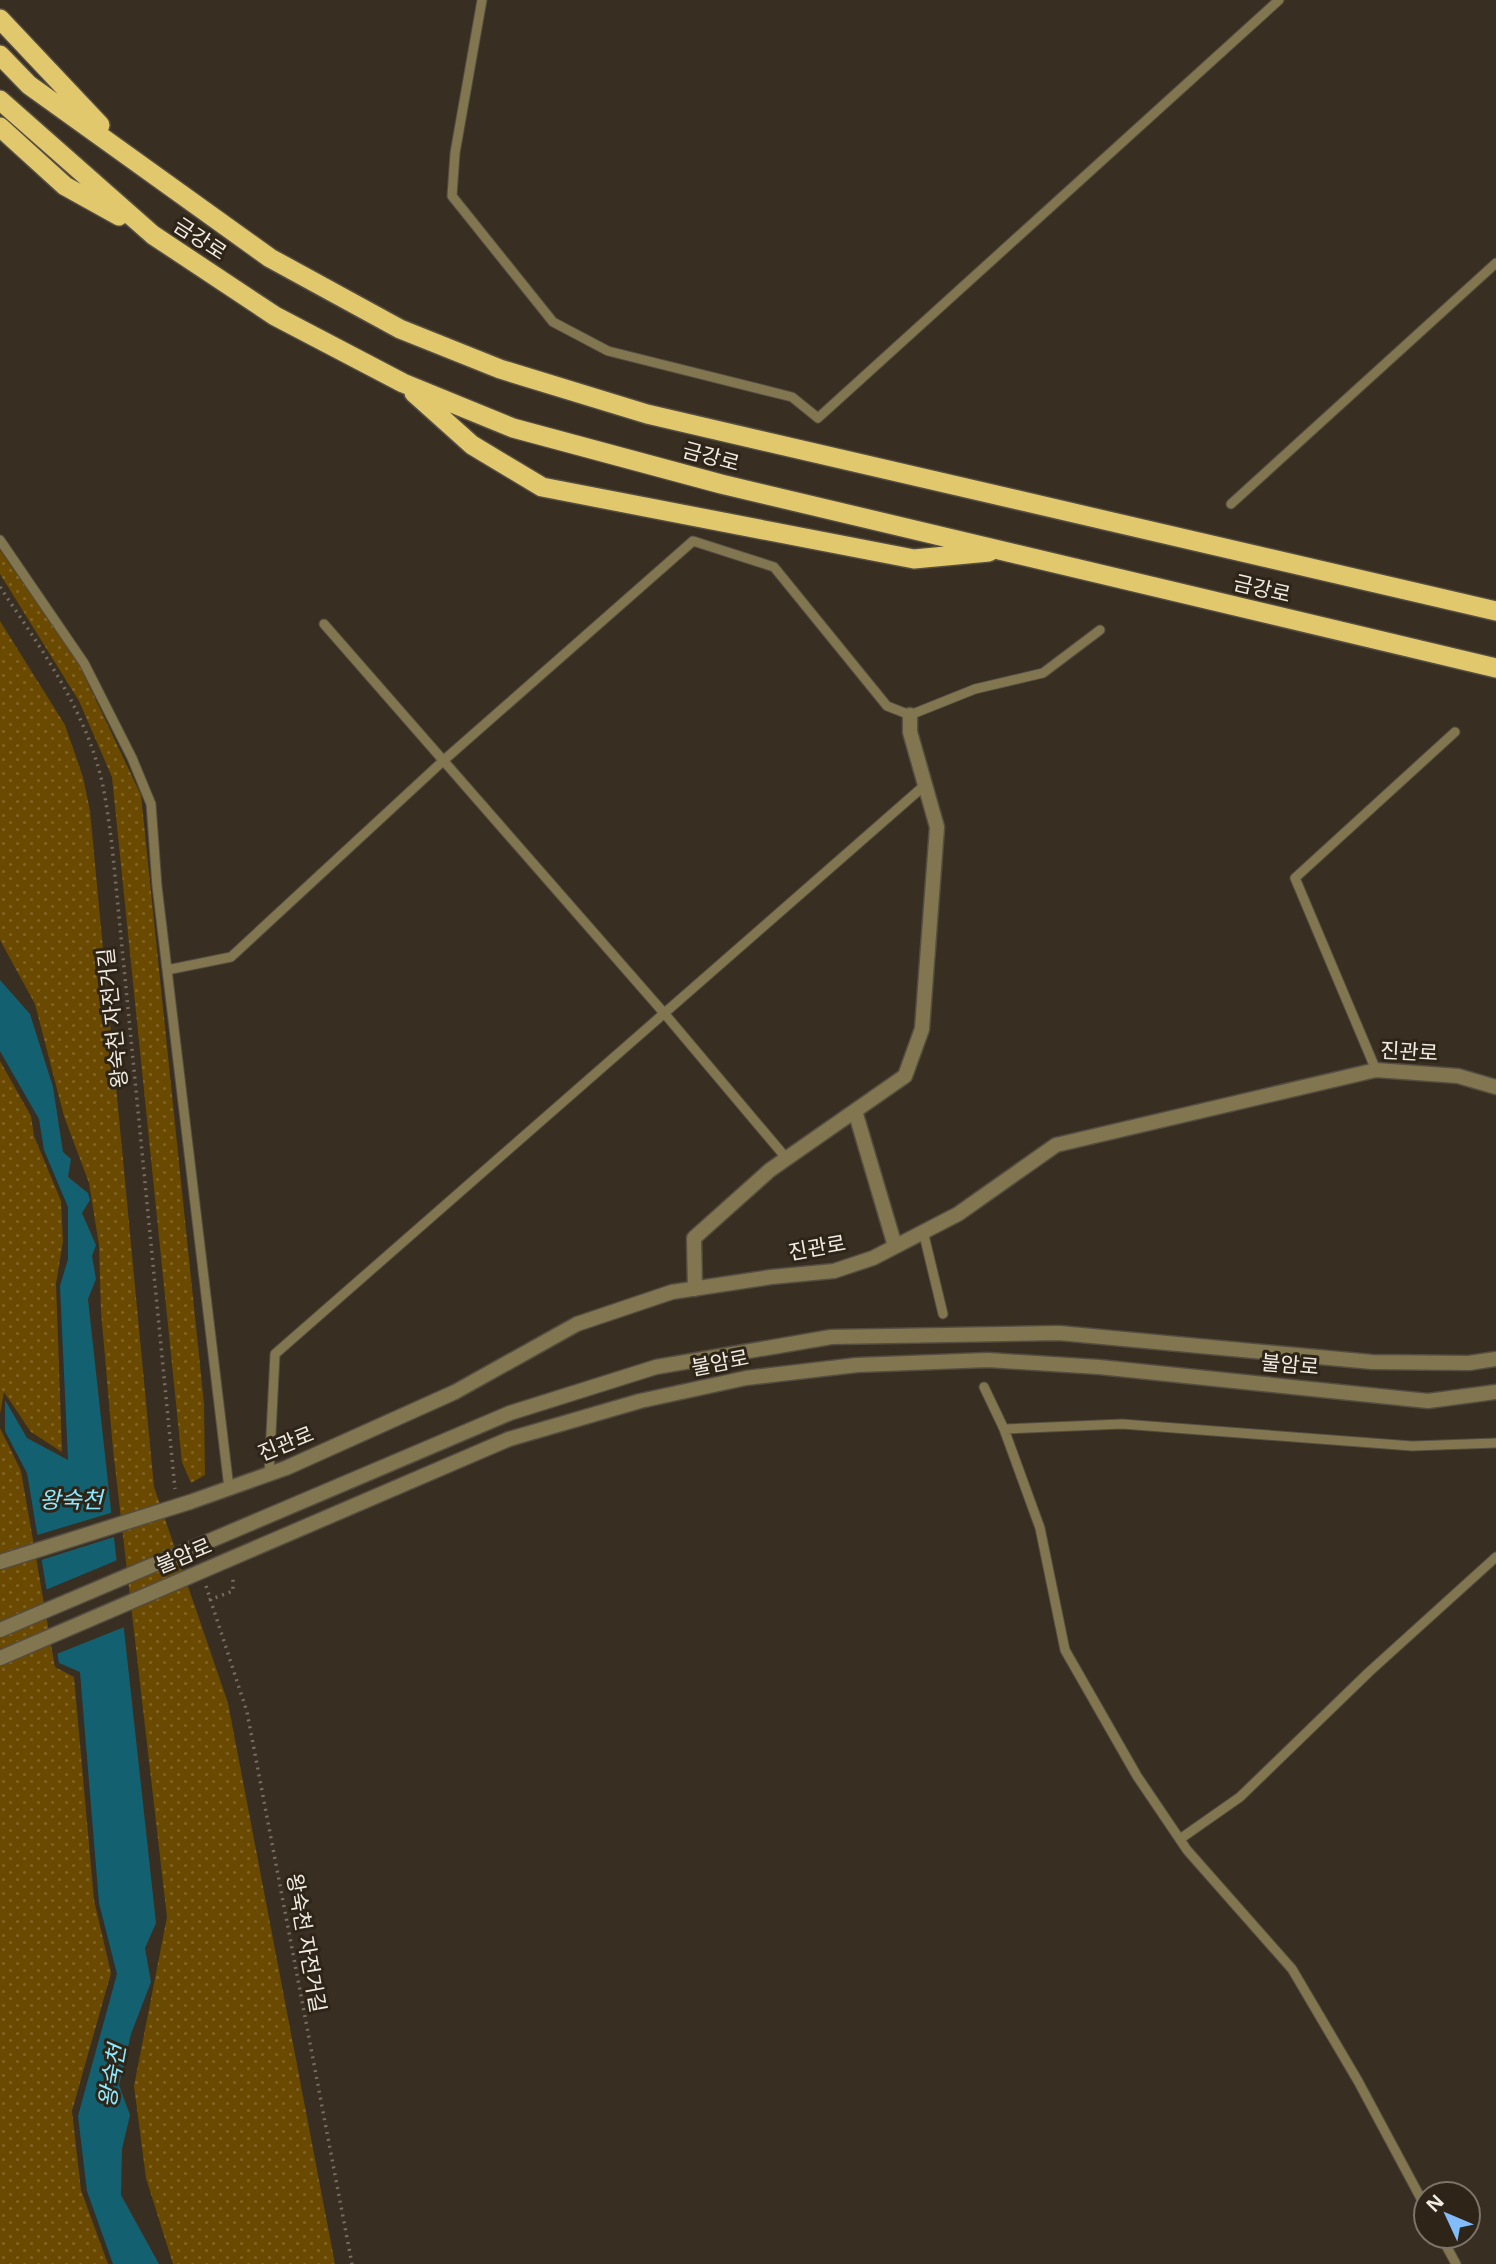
<svg xmlns="http://www.w3.org/2000/svg" width="1496" height="2264" font-family="'Open Sans','Noto Sans KR',sans-serif">
<defs>
<pattern id="grass-dots" width="8" height="8" patternUnits="userSpaceOnUse" patternTransform="scale(1.75)"><rect width="8" height="8" fill="#6a4901"/><path d="M2 2h.1M6 6h.1" fill="none" stroke="#806326" stroke-width="1.8" stroke-linecap="round"/></pattern>
</defs>
<rect width="100%" height="100%" fill="#382f22"/>
<path fill="url(#grass-dots)" d="M0 550 76 658 141 795 204 1404 205 1475 191 1483 182 1462 112 777 79 701 0 574Z
M0 621 65 725 83 777 90 811 154 1487 228 1703 335 2264H173L146 2178 134 2086 167 1917 113 1449 101 1311 99 1245 89 1183 64 1116 35 1004 0 940Z
M0 1061 31 1116 34 1136 61 1201 63 1241 56 1284 62 1452 31 1432 4 1392 0 1414Z
M0 1428 21 1471 55 1667 74 1677 94 1900 111 1973 72 2111 81 2190 108 2264H0Z"/>
<path fill="#136170" d="M0 980 30 1014 53 1087 63 1152 71 1159 68 1177 88 1193 90 1200 82 1213 96 1245 92 1256 96 1279 88 1299 156 1923 145 1948 151 1982 131 2034 119 2085 130 2115 122 2149 121 2195 159 2264H113L87 2191 78 2116 117 1974 99 1903 80 1672 59 1663 27 1473 5 1431V1400L27 1438 68 1460 60 1286 68 1259V1207L44 1150 39 1119 0 1051Z"/>
<path fill="#382f22" d="M114 1512 117 1536 38 1561 34 1536Z
M120 1559 127 1626 54 1655 43 1591Z"/>
<g fill="none" stroke-linecap="round" stroke-linejoin="round">
<g stroke="#554d41" stroke-width="11">
<path id="service" d="M482 0 455 153 452 196 553 322 608 351 792 397 818 418 1279 0
M1231 504 1496 263
M0 540 84 663 132 758 151 804 157 886 229 1488
M324 624 664 1013 787 1159
M167 970 231 957 443 761 693 541 774 567 887 706 910 715 975 689 1043 673 1100 630
M1376 1070 1295 878 1455 732
M923 1231 943 1314
M984 1387 1004 1429 1040 1528 1065 1650 1137 1776 1187 1850 1292 1969 1358 2081 1426 2208
M1004 1429 1122 1424 1412 1446 1496 1443
M269 1474 275 1354 925 785
M1180 1839 1240 1797 1369 1672 1496 1557
M1441 2236 1456 2264"/>
</g>
<g stroke="#554d41" stroke-width="17">
<path id="minor" d="M855 1111 895 1246
M695 1289 694 1238 770 1170 905 1076 922 1029 937 827 910 732V715
M190 1502 286 1468 455 1392 577 1324 672 1292 771 1277 834 1271 873 1258 958 1214 1056 1145 1376 1070 1458 1076 1496 1087"/>
</g>
<g stroke="#554d41" stroke-width="17">
<path id="tertiary" d="M510 1413 656 1367 831 1337 1059 1333 1372 1362 1469 1363 1496 1359
M509 1439 640 1401 746 1378 857 1365 988 1360 1099 1367 1428 1401 1496 1392"/>
</g>
<g stroke="#554d41" stroke-width="22">
<path id="trunk" d="M0 19 100 125
M0 55 29 85 270 258 400 329 500 369 647 414 1496 611
M0 100 153 235 275 316 403 383 513 428 721 484 1496 668
M0 127 65 186 119 216
M414 393 472 445 542 487 914 559 989 552"/>
</g>
<path stroke="#756d61" stroke-width="3.5" stroke-dasharray="2 5" stroke-linecap="butt" d="M0 587C36 641 77 698 96 760 105 787 108 817 112 845L175 1489
M206 1586 247 1712 352 2264
M209 1600 233 1591V1577"/>
<use href="#service" stroke="#817650" stroke-width="9"/>
<use href="#minor" stroke="#817650" stroke-width="14"/>
<use href="#tertiary" stroke="#817650" stroke-width="14"/>
<use href="#trunk" stroke="#e2c86d" stroke-width="19"/>
<g stroke="#554d41" stroke-width="17" stroke-linecap="butt">
<path id="minor-bridge" d="M0 1562 190 1502"/>
</g>
<g stroke="#554d41" stroke-width="17" stroke-linecap="butt">
<path id="tertiary-bridge" d="M0 1630 510 1413
M0 1658 509 1439"/>
</g>
<use href="#minor-bridge" stroke="#817650" stroke-width="14"/>
<use href="#tertiary-bridge" stroke="#817650" stroke-width="14"/>
</g>
<g text-anchor="middle" stroke-width="6" stroke-linejoin="round" paint-order="stroke">
<g font-size="21" fill="#f0ebe2" stroke="#2e2518">
<text transform="translate(200 239) rotate(33)" y="7">금강로</text>
<text transform="translate(711 457) rotate(15)" y="7">금강로</text>
<text transform="translate(1262 589) rotate(13)" y="7">금강로</text>
<text transform="translate(113 1018) rotate(-96)" y="7">왕숙천 자전거길</text>
<text transform="translate(1409 1052) rotate(3)" y="7">진관로</text>
<text transform="translate(817 1248) rotate(-10)" y="7">진관로</text>
<text transform="translate(720 1363) rotate(-11)" y="7">불암로</text>
<text transform="translate(1290 1365) rotate(5)" y="7">불암로</text>
<text transform="translate(286 1444) rotate(-22)" y="7">진관로</text>
<text transform="translate(184 1556) rotate(-23)" y="7">불암로</text>
<text transform="translate(306 1943) rotate(80)" y="7">왕숙천 자전거길</text>
</g>
<g font-size="23" font-style="italic" fill="#8de8fe" stroke="#2e2518">
<text x="71" y="1508">왕숙천</text>
<text transform="translate(112 2076) rotate(-80)" y="8">왕숙천</text>
</g>
</g>
<g transform="translate(1447 2215) rotate(314)"><circle r="33" fill="#2e2518" stroke="#7c7469" stroke-width="2"/>
<path d="M0-5L12 26L0 18L-12 26Z" fill="#82bcfa"/>
<text y="-10" font-size="19" font-weight="bold" text-anchor="middle" fill="#f0ebe2">N</text>
</g>
</svg>
